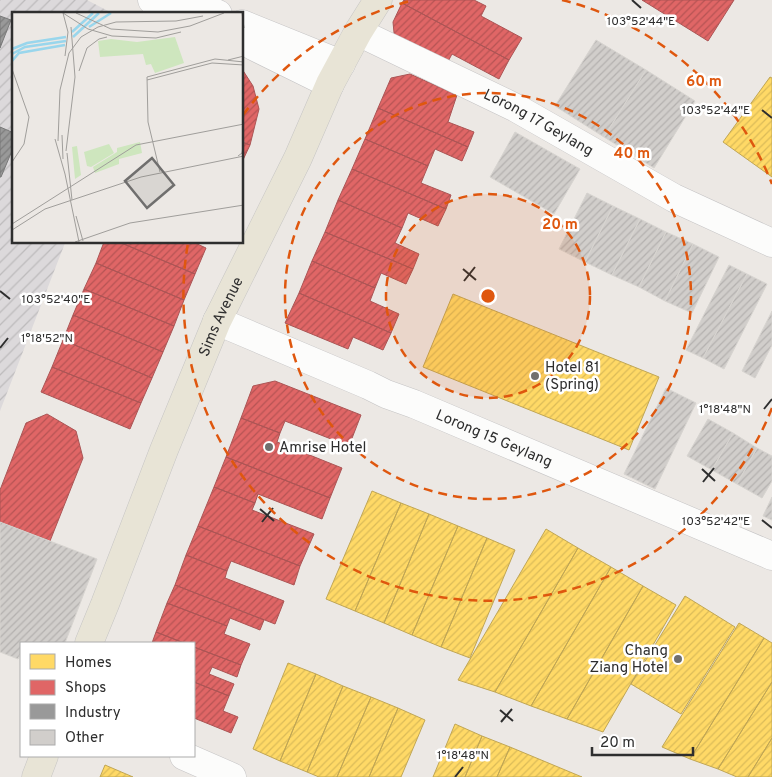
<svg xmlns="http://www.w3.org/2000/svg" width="772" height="777" font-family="Overpass,sans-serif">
<defs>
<pattern id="industrial-furrows" width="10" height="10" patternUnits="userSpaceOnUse" patternTransform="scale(1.25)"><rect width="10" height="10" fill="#dcd9db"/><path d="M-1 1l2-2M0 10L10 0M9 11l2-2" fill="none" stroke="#bdbbbc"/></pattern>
<pattern id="homes-hatch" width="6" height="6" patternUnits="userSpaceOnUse" patternTransform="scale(1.25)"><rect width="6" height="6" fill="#ffd966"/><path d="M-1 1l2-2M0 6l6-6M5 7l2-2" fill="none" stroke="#dbbb59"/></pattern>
<pattern id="shops-hatch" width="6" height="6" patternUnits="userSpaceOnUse" patternTransform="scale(1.25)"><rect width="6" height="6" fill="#e06666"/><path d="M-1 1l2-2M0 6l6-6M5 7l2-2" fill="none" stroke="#b65454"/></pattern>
<pattern id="industry-hatch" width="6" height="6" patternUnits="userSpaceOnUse" patternTransform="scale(1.25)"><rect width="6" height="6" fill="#999"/><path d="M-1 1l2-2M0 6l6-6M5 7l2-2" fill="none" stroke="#7d7d7d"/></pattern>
<pattern id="building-hatch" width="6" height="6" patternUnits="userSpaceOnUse" patternTransform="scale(1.25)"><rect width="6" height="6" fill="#d1cecb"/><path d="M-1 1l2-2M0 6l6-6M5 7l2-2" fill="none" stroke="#b4b1af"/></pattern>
</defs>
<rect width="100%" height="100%" fill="#ece8e4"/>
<path fill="url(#industrial-furrows)" d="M0 0H87L114 14H14V242L65 243 0 411Z"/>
<path fill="url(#homes-hatch)" stroke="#c0a655" d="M770 77 772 78V177L723 142Z
M453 294 659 377 629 450 423 367Z
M372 491 401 503 355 611 326 599Z
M401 503 429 514 384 623 355 611Z
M429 514 458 526 412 635 384 623Z
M458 526 487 538 441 647 412 635Z
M546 529 578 548 495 692 458 680Z
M487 538 515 550 470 658 441 647Z
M578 548 611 567 531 706 495 692Z
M611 567 643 586 567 719 531 706Z
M643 586 676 605 603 732 567 719Z
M685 596 735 627 681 714 631 684Z
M739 623 764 638 690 759 662 747Z
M764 638 772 643V682L718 769 690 759Z
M288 663 316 674 280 761 253 749Z
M316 674 343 686 307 772 280 761Z
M772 682V738L748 777H737L718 769Z
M343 686 371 697 337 777H319L307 772Z
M371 697 398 708 369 777H337Z
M398 708 425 720 401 777H369Z
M455 724 482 736 465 777H433Z
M482 736 510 747 497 777H465Z
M772 738V777H748Z
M510 747 582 777H497Z
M105 765 133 777H100Z"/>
<path fill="url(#shops-hatch)" stroke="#ab5555" d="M404 0H474L486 6 481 16 522 38 509 60 402 3Z
M642 0H734L708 41Z
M402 3 509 60 499 79 452 54 444 69 395 43 393 22Z
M242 69 253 86 259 109 250 145 242 142Z
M410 74 457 95 448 122 474 132 468 147 378 108 391 78Z
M378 108 468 147 462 161 435 149 428 166 365 139Z
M365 139 428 166 421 183 451 195 446 209 352 169Z
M242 142 250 145 242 162Z
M352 169 446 209 438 226 408 213 402 228 338 200Z
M338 200 402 228 395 243 419 254 413 269 325 232Z
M325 232 413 269 406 284 381 273 375 288 312 261Z
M104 242H119L195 274 184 300 96 263Z
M119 242H193L206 248 195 274Z
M312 261 375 288 370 301 399 314 391 333 299 293Z
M96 263 184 300 174 326 84 289Z
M84 289 174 326 163 352 73 315Z
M299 293 391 333 383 350 353 337 348 349 285 323Z
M73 315 163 352 152 378 63 340Z
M63 340 152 378 141 403 52 367Z
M52 367 141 403 130 429 41 392Z
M275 381 361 415 349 446 285 421 280 433 241 418 253 386Z
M47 414 76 431 83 458 50 541 0 522V490L26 423Z
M241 418 280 433 277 442 342 468 330 498 226 457Z
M226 457 330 498 322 519 258 494 255 503 214 487Z
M214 487 255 503 252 510 314 534 300 566 198 526Z
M198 526 300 566 294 585 231 561 227 571 186 555Z
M186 555 227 571 225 578 284 601 275 624 175 585Z
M175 585 264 620 260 630 230 618 227 626 167 603Z
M167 603 227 626 224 634 250 644 241 665 194 647V643H184L156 632Z
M156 632 184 643H152Z
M194 647 241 665 237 677 212 667 209 674 234 684 229 696 194 682Z
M194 682 229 696 223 711 238 717 231 733 194 718Z"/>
<path fill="url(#industry-hatch)" stroke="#797979" d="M0 16 11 20 0 48Z
M0 127 14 133V146L1 177H0Z"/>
<path fill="url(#building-hatch)" stroke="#d7d4d0" d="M596 40 646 70 604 137 555 106Z
M646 70 695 101 654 168 604 137Z
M515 132 580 169 554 214 490 177Z
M587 193 613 206 585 262 559 249Z
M613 206 640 219 612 275 585 262Z
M640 219 666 232 639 287 612 275Z
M666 232 693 244 665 301 639 287Z
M693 244 719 257 692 313 665 301Z
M729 265 747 274 703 358 686 350Z
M747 274 767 284 724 369 703 358Z
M772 311V345L755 378 742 371Z
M666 388 696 403 655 489 624 474Z
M708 419 733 433 712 470 687 456Z
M733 433 757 448 737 484 712 470Z
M757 448 772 456V481L762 498 737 484Z
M772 497V520L763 516Z
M0 522 97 559 65 643H21V653L18 659 0 652Z"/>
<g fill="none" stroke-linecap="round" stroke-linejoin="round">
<g stroke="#c5c4c5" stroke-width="29">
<g id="street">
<path id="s1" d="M358 32 516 108 674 198 772 243"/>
<path id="s2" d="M217 321 368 385 386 394 414 404 772 556"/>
<path d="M184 756 232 777"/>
</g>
</g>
<g stroke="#c5c4c5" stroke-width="29">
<path id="secondary" d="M152 0 183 14
M186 0 218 14
M242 24 341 64
M253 46 330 84"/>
</g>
<g stroke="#c6c5c4" stroke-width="29">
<g id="primary">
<path id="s3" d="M89 643 105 604 164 450 217 321 298 158 330 84 358 32 378 0"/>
<path d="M36 777 44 756"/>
</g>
</g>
<use href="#street" stroke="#fcfcfb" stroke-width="28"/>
<use href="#secondary" stroke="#fcfcfb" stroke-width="28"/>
<use href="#primary" stroke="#e8e4d6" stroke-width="28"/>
</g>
<path fill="none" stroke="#2e2e2e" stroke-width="2" d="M632 0 641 8M762 110 772 118M463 269 476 280M464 281 475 267M0 291 10 299M0 348 8 338M764 409 772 399M702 469 715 481M703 482 714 468M260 509 274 521M762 520 772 528M262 522 273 508M500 710 513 721M501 722 512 709M455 777 463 767"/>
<circle cx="488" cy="296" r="102" fill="#df570e" fill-opacity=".12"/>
<g fill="none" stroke="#df570e" stroke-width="2.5" stroke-dasharray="9 6">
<circle cx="488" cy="296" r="102"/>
<circle cx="488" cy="296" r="203"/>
<path d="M772 408A305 305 0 0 1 188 243M243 115A305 305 0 0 1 414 0M562 0A305 305 0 0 1 772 184"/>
</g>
<g fill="#706f6e" stroke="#fff" stroke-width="2">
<circle cx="535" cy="376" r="5"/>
<circle cx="269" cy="447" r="5"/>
<circle cx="678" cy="659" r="5"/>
</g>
<g text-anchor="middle" stroke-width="5" stroke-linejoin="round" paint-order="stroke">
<g font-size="15" fill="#2e2e2e" stroke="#fff">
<text dy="5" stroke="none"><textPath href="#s1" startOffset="202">Lorong 17 Geylang</textPath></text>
<text dy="5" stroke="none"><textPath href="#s3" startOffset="352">Sims Avenue</textPath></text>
<text dy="5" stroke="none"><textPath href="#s2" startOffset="301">Lorong 15 Geylang</textPath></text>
</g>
<g font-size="15" fill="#2e2e2e" stroke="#fff" text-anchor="start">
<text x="545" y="372">Hotel 81<tspan x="545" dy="17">(Spring)</tspan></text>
<text x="279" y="452">Amrise Hotel</text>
<text x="668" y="655" text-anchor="end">Chang<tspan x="668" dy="17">Ziang Hotel</tspan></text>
</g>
</g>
<g transform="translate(12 12)">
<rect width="231" height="231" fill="#ece8e4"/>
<path d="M163 25 172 51 143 61 139 52 134 53 131 42 88 45 86 29 99 27 125 30ZM128 130 130 141 107 147V152L83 161 81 155 105 140V136ZM97 132 102 141 79 155 75 154 72 140Z" fill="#cee6be"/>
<path d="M65 134 69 163 63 167 60 135Z" fill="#cee6be"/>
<path fill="none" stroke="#99d6ec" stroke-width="2.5" d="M77 15 99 1M60 20 81 1M61 25 87 1M0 37 15 31 54 25M0 42 13 35 54 29M0 49 7 41 53 33"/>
<path fill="none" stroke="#a09e9b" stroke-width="1" d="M51 1 56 20 53 44M51 1 76 17 100 24 144 26 169 20M64 1 99 17 146 20 178 14 212 1M230 1 232 16M216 48 232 44M0 57 17 105 12 132 0 150M67 59 75 36 87 27 95 25M135 68 200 51 232 53M50 123 51 147M43 127 53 162M46 129 48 78 57 41 69 25 86 15 104 10 164 9 191 4M54 139 63 65 59 15M55 141 60 188M226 144 230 141 232 129M148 160 136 110 135 65 203 47 232 50M53 162 67 230M64 204 71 229M0 212 124 133 232 112M0 218 33 197 129 165 232 144M63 230 118 211 232 193"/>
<path fill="#706f6e" fill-opacity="0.15" stroke="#706f6e" stroke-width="2.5" d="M140 146 162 173 135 196 113 169Z"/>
<rect width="231" height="231" fill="none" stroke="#2e2e2e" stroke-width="2.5"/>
</g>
<g font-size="12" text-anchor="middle" fill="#2e2e2e" stroke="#fff" stroke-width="5" stroke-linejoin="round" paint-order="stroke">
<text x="641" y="25">103°52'44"E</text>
<text x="716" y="114">103°52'44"E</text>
<text x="56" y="303">103°52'40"E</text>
<text x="47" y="342">1°18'52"N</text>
<text x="725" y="413">1°18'48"N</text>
<text x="716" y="525">103°52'42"E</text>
<text x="463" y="759">1°18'48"N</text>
</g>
<circle cx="488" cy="296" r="8" fill="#df570e" stroke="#fff" stroke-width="2.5"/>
<g font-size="15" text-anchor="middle" font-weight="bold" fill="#df570e" stroke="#fff" stroke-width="5" stroke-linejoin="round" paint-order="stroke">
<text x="704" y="86">60 m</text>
<text x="632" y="158">40 m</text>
<text x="560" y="229">20 m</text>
</g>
<rect x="20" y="642" width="175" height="115" fill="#ffffff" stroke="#ababab"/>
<rect x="30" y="654" width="25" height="15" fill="#ffd966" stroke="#ababab"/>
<text x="65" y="667" font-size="15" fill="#2e2e2e">Homes</text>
<rect x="30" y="680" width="25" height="15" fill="#e06666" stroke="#ababab"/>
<text x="65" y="692" font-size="15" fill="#2e2e2e">Shops</text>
<rect x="30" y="704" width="25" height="15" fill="#999999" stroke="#ababab"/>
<text x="65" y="717" font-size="15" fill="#2e2e2e">Industry</text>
<rect x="30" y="730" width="25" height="15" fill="#d1cecb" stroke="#ababab"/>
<text x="65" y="742" font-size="15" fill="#2e2e2e">Other</text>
<path d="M592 747v8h101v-8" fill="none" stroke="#2e2e2e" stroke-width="2.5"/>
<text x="600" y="747" font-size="15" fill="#2e2e2e" stroke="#ffffff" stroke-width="4" paint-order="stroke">20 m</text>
</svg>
